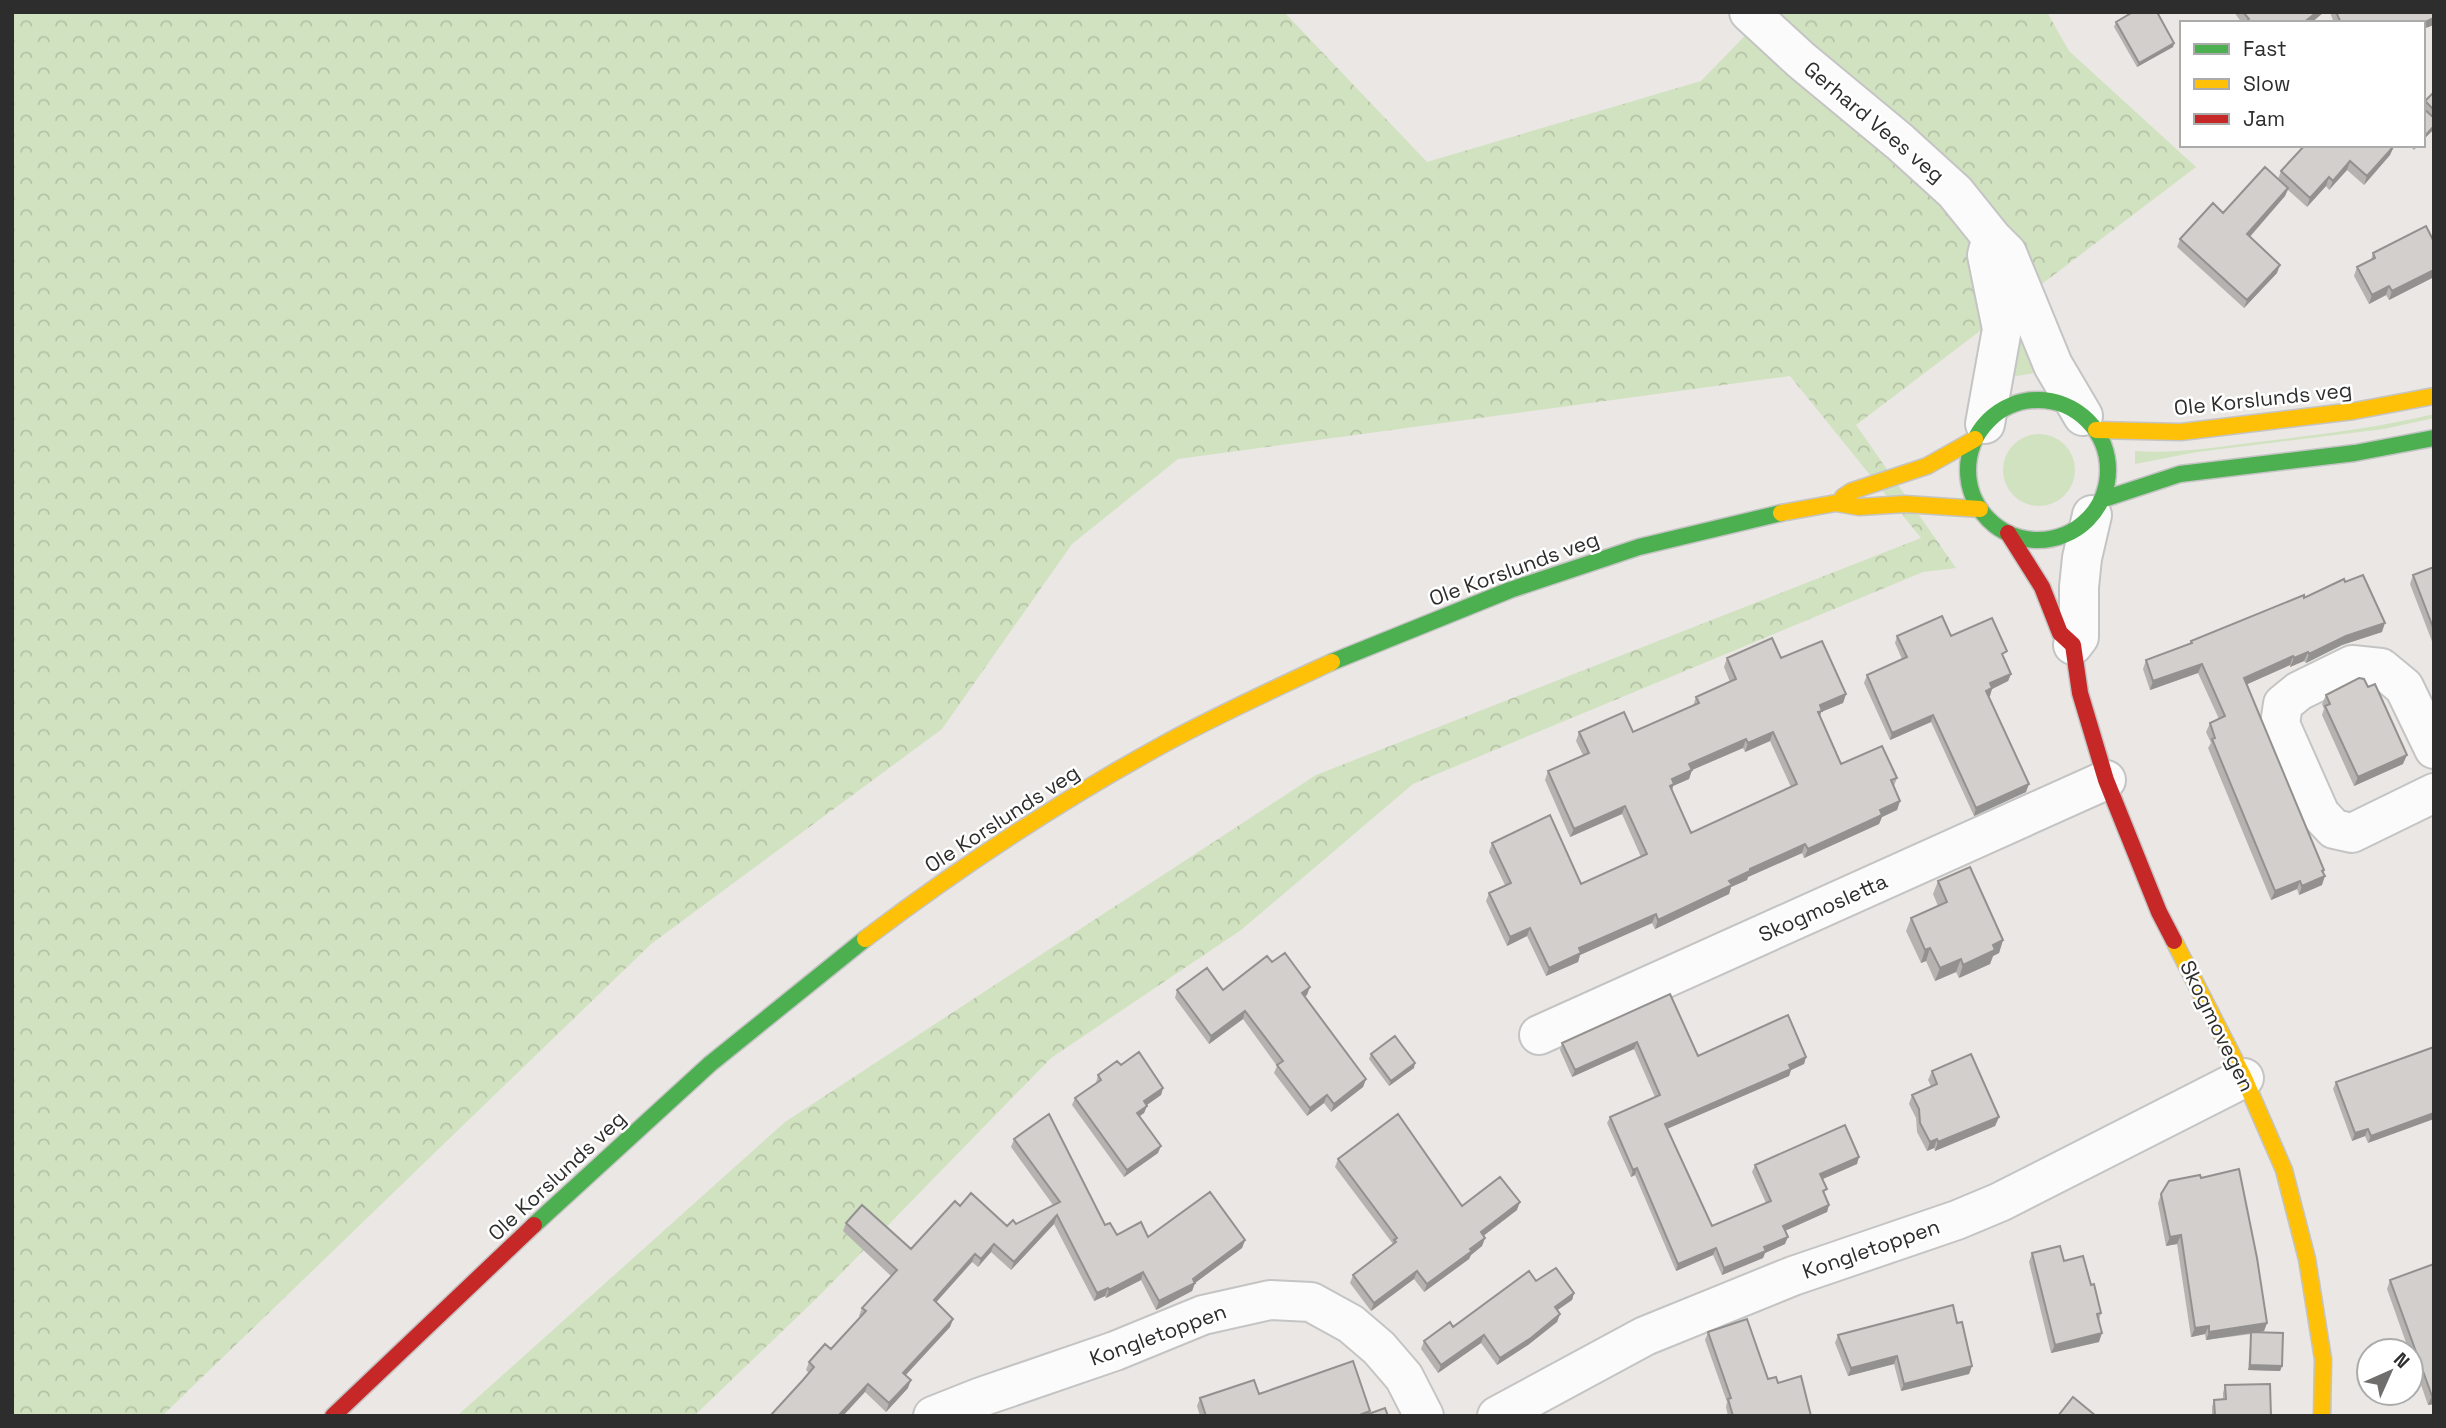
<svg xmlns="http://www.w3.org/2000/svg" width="2446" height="1428" font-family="'Space Grotesk',sans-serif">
<defs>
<pattern id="forest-crowns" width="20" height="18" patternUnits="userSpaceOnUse" patternTransform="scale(1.75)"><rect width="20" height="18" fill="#d1e2c0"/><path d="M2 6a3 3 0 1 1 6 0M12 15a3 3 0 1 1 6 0" fill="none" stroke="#b4c2a5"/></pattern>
</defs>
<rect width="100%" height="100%" fill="#eae7e4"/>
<path fill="#d1e2c0" d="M2017 336H2023L2037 372 2036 373 2016 376 2013 374 2016 360Z
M2434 414V418L2384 429 2197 452 2135 464V451C2176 454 2217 447 2258 442 2317 435 2376 428 2434 414Z
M2003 470a36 36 0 1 1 72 0a36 36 0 1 1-72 0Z"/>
<path fill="url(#forest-crowns)" d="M12 12H1284L1427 162 1701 81 1768 12H2047L2069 51 2196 167 1856 425 1956 568 1923 572 1413 784 1241 930 1051 1058 822 1293 694 1416H457L785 1122 1316 775 1921 538 1790 376 1178 459 1072 544 942 729 651 944 162 1416H12Z"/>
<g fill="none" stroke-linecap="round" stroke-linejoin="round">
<g stroke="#c5c4c4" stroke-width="42">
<path id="street" d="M1749 12 1801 60 1900 142 1955 192 1992 238 2007 253 2053 365 2083 416
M1985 424 2002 329 1987 255 1990 244
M2073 645 2079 637V587L2082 558 2092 515
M2434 749 2404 687 2381 668 2352 665 2299 691 2283 704 2280 724 2320 814 2334 829 2352 833 2434 793
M1539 1035 2106 780
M933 1416 981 1397 1115 1351 1203 1315 1270 1300 1311 1302 1351 1324 1379 1348 1404 1377 1424 1416
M1497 1416 1645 1336 1793 1276 1957 1220 2000 1202 2244 1078"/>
</g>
<g stroke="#c5c4c4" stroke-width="19">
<path id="fast" d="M1968 470a70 70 0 1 1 140 0a70 70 0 1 1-140 0Z
M2101 500 2180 474 2355 453 2434 438
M1332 662 1510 590 1639 547 1781 513
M534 1225 710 1064 865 939"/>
</g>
<g stroke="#c5c4c4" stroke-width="19">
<path id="slow" d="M2096 430 2181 432 2354 411 2434 396
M1843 497 1852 491 1927 466 1975 439
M1781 513 1836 503 1859 507 1905 504 1980 509
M865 939C960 867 1060 801 1164 744 1219 714 1276 688 1332 662
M2174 941 2244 1078 2284 1170 2307 1259 2323 1359 2322 1416"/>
</g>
<g stroke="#c5c4c4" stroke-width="19">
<path id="jam" d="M2008 533 2042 587 2060 633 2073 645 2080 693 2106 780 2159 912 2174 941
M333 1416 534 1225"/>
</g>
<use href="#street" stroke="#fcfbfb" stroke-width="38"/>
<use href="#fast" stroke="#4caf50" stroke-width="16"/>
<use href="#slow" stroke="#ffc107" stroke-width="16"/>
<use href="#jam" stroke="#c62828" stroke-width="16"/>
</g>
<path fill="#b5b2b0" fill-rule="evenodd" d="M2234 12H2324L2311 23H2242Z
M2330 12H2434L2423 23H2334Z
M2116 22 2174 43 2173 47 2137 67 2114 27Z
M2434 92V129L2423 140V107L2425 101Z
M2409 145H2419L2414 150Z
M2394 146 2390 155 2364 185 2347 170 2329 190 2326 186 2307 207 2288 190 2285 196 2250 237 2277 273 2244 308 2177 247 2180 239 2278 179 2281 171Z
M2434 242V277L2389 300 2386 295 2369 304 2354 276 2357 267 2371 260 2373 253Z
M2434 567V643L2433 644 2410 584 2413 575Z
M2304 598 2382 632 2342 645 2306 663 2304 661 2290 667V665L2247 684 2323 873 2322 885 2299 895 2297 889 2271 900 2208 748 2211 743 2206 732 2210 723 2219 719 2198 673 2150 690 2143 669 2146 660 2190 644 2191 641Z
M1897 636H1951L2004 658 2011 674 2008 681 1992 689 1989 696 2026 792 1974 816 1931 722 1890 740 1864 683 1867 675 1902 659 1895 643Z
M1727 658H1781L1846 694 1843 703 1821 712 1820 716 1841 764 1897 778 1894 786 1900 801 1897 810 1882 817 1879 824 1804 858 1802 853 1748 877 1747 880 1731 887 1729 894 1655 929 1652 923 1580 955 1578 962 1546 976 1527 936 1507 946 1486 901 1489 893 1505 885 1489 852 1492 843 1581 884 1641 857 1622 814 1570 837 1545 780 1548 771 1583 755 1576 741 1579 732H1633L1693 706 1696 697 1730 682 1724 667ZM1770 741 1791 787 1691 833 1672 790 1673 786 1689 779 1692 770 1743 748 1745 752Z
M2368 687 2403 764 2354 786 2322 715 2324 709 2322 704 2326 695Z
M1938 881 2003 940 1999 953 1993 956 1990 964 1959 978 1956 972 1935 981 1926 961 1921 963 1906 931 1911 918 1938 906 1933 894Z
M1272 962 1307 995 1305 996 1366 1079 1363 1087 1331 1112 1324 1103 1307 1116 1274 1073 1277 1066 1243 1019 1209 1044 1175 998 1177 990H1223Z
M1670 994 1698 1056 1806 1057 1804 1064 1791 1070 1789 1076 1667 1129 1712 1226 1766 1203 1752 1172 1755 1165 1857 1164 1823 1179 1825 1196 1829 1205 1827 1212 1785 1231V1244L1765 1253 1763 1258 1722 1275 1713 1255 1676 1271 1635 1175 1631 1177 1607 1123 1610 1117 1655 1097 1634 1049 1572 1077 1560 1050 1562 1043Z
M2434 1047 2368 1143 2365 1136 2352 1141 2333 1089 2336 1082Z
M1371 1054 1414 1068 1389 1086 1369 1059Z
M1121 1065 1163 1088 1161 1095 1147 1105 1144 1113 1140 1116 1158 1153 1124 1177 1072 1105 1075 1098 1096 1083 1098 1075Z
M1932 1071 1999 1117 1995 1126 1935 1151 1934 1148 1927 1151 1917 1132 1916 1118 1909 1104 1912 1095 1931 1086 1928 1080Z
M1014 1139 1105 1225 1117 1235 1148 1237 1245 1240 1242 1248 1195 1283 1192 1291 1156 1310 1141 1280 1106 1298 1105 1296 1094 1301 1054 1224 1011 1270 991 1252 978 1267 972 1262 936 1302 953 1319 950 1327 906 1375 908 1388 886 1412 865 1392 803 1380 809 1373 806 1370 809 1362 831 1349 860 1317 859 1316 862 1308 891 1276 843 1231 846 1223 911 1249 960 1206 1007 1226 1016 1224 1053 1205 1011 1147Z
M1338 1159 1462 1206 1517 1210 1483 1236 1485 1238 1482 1246 1471 1255 1469 1259 1424 1292 1414 1279 1371 1311 1350 1283 1353 1275 1393 1244 1335 1167Z
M2161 1194 2267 1323 2264 1331 2261 1332 2282 1366 2280 1371 2248 1370 2251 1334 2206 1340 2205 1334 2191 1337 2177 1244 2166 1246 2158 1203Z
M2032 1253 2064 1261 2091 1285 2101 1313 2099 1320V1342L2051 1353 2029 1262Z
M2434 1264V1404L2428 1405 2411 1356V1351H2409L2387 1289 2390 1280Z
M1536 1281 1574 1293 1572 1300 1557 1310 1560 1314 1557 1322 1528 1345 1497 1365 1481 1343 1438 1373 1421 1349 1424 1341Z
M1957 1323 1972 1366 1969 1374 1901 1391 1894 1364 1848 1376 1835 1343 1838 1335Z
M1708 1332 1768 1379 1778 1383 1811 1416H1728L1726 1407 1727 1402 1705 1340Z
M2225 1385 2271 1416H2212V1407L2214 1400 2223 1399V1393Z
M1259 1394 1370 1411 1369 1414 1388 1416H1200L1197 1406 1200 1398Z"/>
<path fill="#939190" d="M2317 12H2324L2311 23H2303Z
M2434 18V25L2423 29V23Z
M2174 43 2173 47 2137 67 2139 63Z
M2434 126V129L2423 140V138Z
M2394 146 2390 155 2364 185 2367 176Z
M2350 161 2347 170 2329 190 2333 181Z
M2329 177 2326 186 2307 207 2310 198Z
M2288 188 2285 196 2244 243 2247 234Z
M2280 265 2277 273 2244 308 2247 300Z
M2434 270V277L2389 300 2392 291Z
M2389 286 2386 295 2369 304 2372 295Z
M2385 623 2382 632 2342 645 2306 663 2309 654 2346 636Z
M2308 652 2304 661 2290 667 2294 658Z
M2293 656 2290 665 2241 687 2244 678Z
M2202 664 2198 673 2150 690 2153 681Z
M2011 674 2008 681 1992 689 1990 696 1984 698 1990 683Z
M1846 694 1843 703 1821 712 1819 719 1815 721 1820 705Z
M1933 715 1931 722 1890 740 1892 733Z
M1773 732 1770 741 1745 752 1748 743Z
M1746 739 1743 748 1692 770 1689 779 1673 786 1671 793 1667 795 1672 779 1689 764Z
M2407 755 2403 764 2354 786 2358 777Z
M2029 784 2026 792 1974 816 1976 808Z
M1900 801 1897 810 1882 817 1879 824 1804 858 1808 849 1880 810Z
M1625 806 1622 814 1570 837 1574 829Z
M1805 844 1802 853 1748 877 1747 880 1731 887 1729 894 1655 929 1658 920 1750 869Z
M2324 870 2322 878 2325 876 2322 885 2299 895 2302 886Z
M2300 881 2297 889 2271 900 2275 891Z
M1656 914 1652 923 1580 955 1578 962 1546 976 1549 968 1579 948Z
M1530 928 1527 936 1507 946 1510 937Z
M2003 940 1999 953 1993 956 1990 964 1959 978 1963 965 1993 945Z
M1930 948 1926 961 1921 963 1925 950Z
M1961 959 1956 972 1935 981 1940 968Z
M1310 987 1307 995 1299 1000 1302 993Z
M1245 1011 1243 1019 1209 1044 1211 1036Z
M1637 1042 1634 1049 1572 1077 1575 1070Z
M1806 1057 1804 1064 1791 1070 1789 1076 1662 1131 1665 1124Z
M1415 1063 1414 1068 1389 1086 1391 1081Z
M1366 1079 1363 1087 1331 1112 1334 1104Z
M1163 1088 1161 1095 1141 1109 1144 1101Z
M1327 1095 1324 1103 1307 1116 1310 1108Z
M1147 1106 1144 1113 1134 1120 1137 1113Z
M2434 1113V1119L2368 1143 2371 1136Z
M1999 1117 1995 1126 1935 1151 1938 1142Z
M2368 1129 2365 1136 2352 1141 2355 1133Z
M1937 1139 1934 1148 1927 1151 1930 1142Z
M1161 1146 1158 1153 1124 1177 1127 1170Z
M1859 1157 1857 1164 1818 1181 1820 1174Z
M1637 1168 1635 1175 1631 1177 1633 1170Z
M1520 1202 1517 1210 1478 1240 1481 1232Z
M1829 1205 1827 1212 1780 1233 1783 1226Z
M1057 1215 1054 1224 1011 1270 1014 1262Z
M2181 1235 2177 1244 2166 1246 2170 1237Z
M1788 1237 1785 1244 1765 1253 1763 1258 1722 1275 1724 1268 1764 1247Z
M1485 1238 1482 1246 1471 1255 1469 1259 1424 1292 1427 1284Z
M1245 1240 1242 1248 1195 1283 1192 1291 1156 1310 1159 1301 1193 1279Z
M994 1244 991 1252 978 1267 981 1259Z
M1716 1248 1713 1255 1676 1271 1678 1264Z
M975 1254 972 1262 931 1308 934 1300Z
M1417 1271 1414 1279 1371 1311 1374 1303Z
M1143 1272 1141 1280 1106 1298 1109 1290Z
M1108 1288 1105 1296 1094 1301 1097 1293Z
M1574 1293 1572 1300 1552 1314 1555 1307Z
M1560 1314 1557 1322 1528 1345 1497 1365 1500 1358Z
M953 1319 950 1327 900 1381 903 1373Z
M2267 1323 2264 1331 2206 1340 2209 1332Z
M2209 1326 2205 1334 2191 1337 2195 1328Z
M2102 1333 2099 1342 2051 1353 2055 1345Z
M1484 1335 1481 1343 1438 1373 1441 1365Z
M1897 1356 1894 1364 1848 1376 1851 1368Z
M2250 1365 2282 1366 2280 1371 2248 1370Z
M1972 1366 1969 1374 1901 1391 1904 1384Z
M911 1380 908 1388 886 1412 889 1403Z
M868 1384 865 1392 843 1416H838Z
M2432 1396H2434V1404L2428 1405Z"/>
<path fill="#d2cfcd" stroke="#939190" stroke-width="2" fill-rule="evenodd" d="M2133 12H2157L2174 43 2139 63 2116 22Z
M2243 12H2317L2303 23H2245L2249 19Z
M2336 12H2434V18L2423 23H2341Z
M2434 92V110L2425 101Z
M2423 108 2434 118V126L2423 138Z
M2305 145H2392L2394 146 2367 176 2350 161 2333 181 2329 177 2310 198 2281 171Z
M2265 167 2288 188 2247 234 2280 265 2247 300 2180 239 2213 203 2223 213Z
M2426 226 2434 242V270L2392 291 2389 286 2372 295 2357 267 2375 258 2373 253Z
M2434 567V630L2413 575Z
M2363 575 2385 623 2346 636 2309 654 2308 652 2294 658 2293 656 2244 678 2324 870 2322 871 2325 876 2302 886 2300 881 2275 891 2212 739 2215 738 2210 723 2225 716 2202 664 2153 681 2146 660 2192 643 2191 641 2304 595V598L2344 579 2345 582Z
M1942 616 1951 636 1992 618 2007 651 2002 654 2011 674 1990 683 1992 688 1986 691 2029 784 1976 808 1933 715 1892 733 1867 675 1907 657 1897 636Z
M1772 638 1781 658 1822 641 1846 694 1820 705 1822 711 1818 712 1841 764 1882 746 1897 778 1891 780 1900 801 1880 810 1882 815 1808 849 1805 844 1750 869V871L1729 881 1732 885 1658 920 1656 914 1579 948 1581 953 1549 968 1530 928 1510 937 1489 893 1511 883 1492 843 1550 815 1581 884 1647 854 1625 806 1574 829 1548 771 1589 753 1579 732 1624 712 1633 732 1699 703 1696 697 1736 679 1727 658ZM1773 732 1797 784 1691 833 1670 786 1674 784 1672 779 1692 770 1689 764 1746 739 1748 743Z
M2359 678 2364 679 2368 687 2375 684 2407 755 2358 777 2325 706 2330 704 2326 695Z
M1970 867 2003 940 1993 945 1995 950 1963 965 1961 959 1940 968 1930 948 1925 950 1911 918 1947 902 1938 881Z
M1285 953 1310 987 1302 993 1366 1079 1334 1104 1327 1095 1310 1108 1277 1065 1283 1061 1245 1011 1211 1036 1177 990 1207 968 1223 990 1267 956 1272 962Z
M1670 994 1698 1056 1788 1015 1806 1057 1789 1065 1791 1069 1665 1124 1712 1226 1771 1201 1755 1165 1845 1125 1859 1157 1820 1174 1827 1189 1823 1191 1829 1205 1783 1226 1788 1237 1764 1247 1766 1251 1724 1268 1716 1248 1678 1264 1637 1168 1633 1170 1610 1117 1660 1095 1637 1042 1575 1070 1562 1043Z
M1395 1036 1415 1063 1391 1081 1371 1054Z
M2434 1047V1113L2371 1136 2368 1129 2355 1133 2336 1082Z
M1139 1052 1163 1088 1144 1101 1147 1106 1137 1113 1161 1146 1127 1170 1075 1098 1101 1080 1098 1075 1117 1061 1121 1065Z
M1971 1054 1999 1117 1938 1142 1937 1139 1930 1142 1920 1123 1919 1109 1912 1095 1937 1084 1932 1071Z
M1049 1114 1105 1225 1110 1223 1117 1235 1141 1222 1148 1237 1210 1192 1245 1240 1193 1279 1195 1283 1159 1301 1143 1272 1109 1290 1108 1288 1097 1293 1057 1215 1014 1262 994 1244 981 1259 975 1254 934 1300 953 1319 903 1373 911 1380 889 1403 868 1384 838 1416H770L803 1380 814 1367 809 1362 825 1344 831 1349 866 1311 862 1308 897 1270 846 1223 862 1205 911 1249 955 1201 960 1206 971 1193 1007 1226 1013 1220 1016 1224 1060 1202 1014 1139Z
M1398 1114 1462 1206 1500 1177 1520 1202 1481 1232 1485 1238 1470 1249 1472 1251 1427 1284 1417 1271 1374 1303 1353 1275 1396 1242 1394 1240 1397 1238 1338 1159Z
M2239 1169 2257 1258 2267 1323 2209 1332V1326L2195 1328 2181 1235 2170 1237 2161 1194 2169 1181 2200 1175 2201 1178Z
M2060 1246 2064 1261 2083 1256 2091 1285 2094 1284 2101 1313 2097 1314 2102 1333 2055 1345 2032 1253Z
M2434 1264V1396H2432L2390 1280Z
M1556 1268 1574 1293 1555 1307 1560 1314 1531 1338 1500 1358 1484 1335 1441 1365 1424 1341 1450 1322 1453 1327 1529 1271 1536 1281Z
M1953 1305 1957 1323 1962 1322 1972 1366 1904 1384 1897 1356 1851 1368 1838 1335Z
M1747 1319 1768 1379 1776 1377 1778 1383 1801 1376 1811 1416H1733L1728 1399 1731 1398 1708 1332Z
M2251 1332 2283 1333 2282 1366 2250 1365Z
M1353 1361 1370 1411 1357 1416H1206L1200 1398 1254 1380 1259 1394Z
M2270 1384 2271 1416H2215L2214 1400 2226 1399 2225 1385Z
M2073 1397 2096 1416H2058Z
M1385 1408 1388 1416H1363Z"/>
<g text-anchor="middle" stroke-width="5" stroke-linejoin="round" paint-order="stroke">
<g font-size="21" fill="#2d2d2d" stroke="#fff">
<text transform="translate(1874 122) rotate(40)" y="7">Gerhard Vees veg</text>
<text transform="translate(2263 399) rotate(-6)" y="7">Ole Korslunds veg</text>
<text transform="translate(1514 569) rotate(-20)" y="7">Ole Korslunds veg</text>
<text transform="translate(1002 819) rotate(-33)" y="7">Ole Korslunds veg</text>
<text transform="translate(1823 908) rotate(-24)" y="7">Skogmosletta</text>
<text transform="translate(2217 1026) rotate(64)" y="7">Skogmovegen</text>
<text transform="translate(557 1176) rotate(-43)" y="7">Ole Korslunds veg</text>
<text transform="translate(1871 1249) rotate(-19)" y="7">Kongletoppen</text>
<text transform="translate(1158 1335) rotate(-20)" y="7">Kongletoppen</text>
</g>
</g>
<rect width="2446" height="1428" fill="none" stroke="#2d2d2d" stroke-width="28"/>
<rect x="2180" y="21" width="245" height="126" fill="#ffffff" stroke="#ababab" stroke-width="2"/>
<rect x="2194" y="44" width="35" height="10" fill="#4caf50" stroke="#ababab" stroke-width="2"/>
<text x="2243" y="56" font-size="21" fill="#2d2d2d">Fast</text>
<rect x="2194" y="79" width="35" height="10" fill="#ffc107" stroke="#ababab" stroke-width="2"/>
<text x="2243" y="91" font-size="21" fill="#2d2d2d">Slow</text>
<rect x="2194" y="114" width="35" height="10" fill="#c62828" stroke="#ababab" stroke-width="2"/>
<text x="2243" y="126" font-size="21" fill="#2d2d2d">Jam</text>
<g transform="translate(2390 1372) rotate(45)"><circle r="33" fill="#ffffff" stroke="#ababab" stroke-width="2"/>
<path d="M0-5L12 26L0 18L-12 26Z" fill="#6f6e6d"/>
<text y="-10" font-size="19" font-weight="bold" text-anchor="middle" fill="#2d2d2d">N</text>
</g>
</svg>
